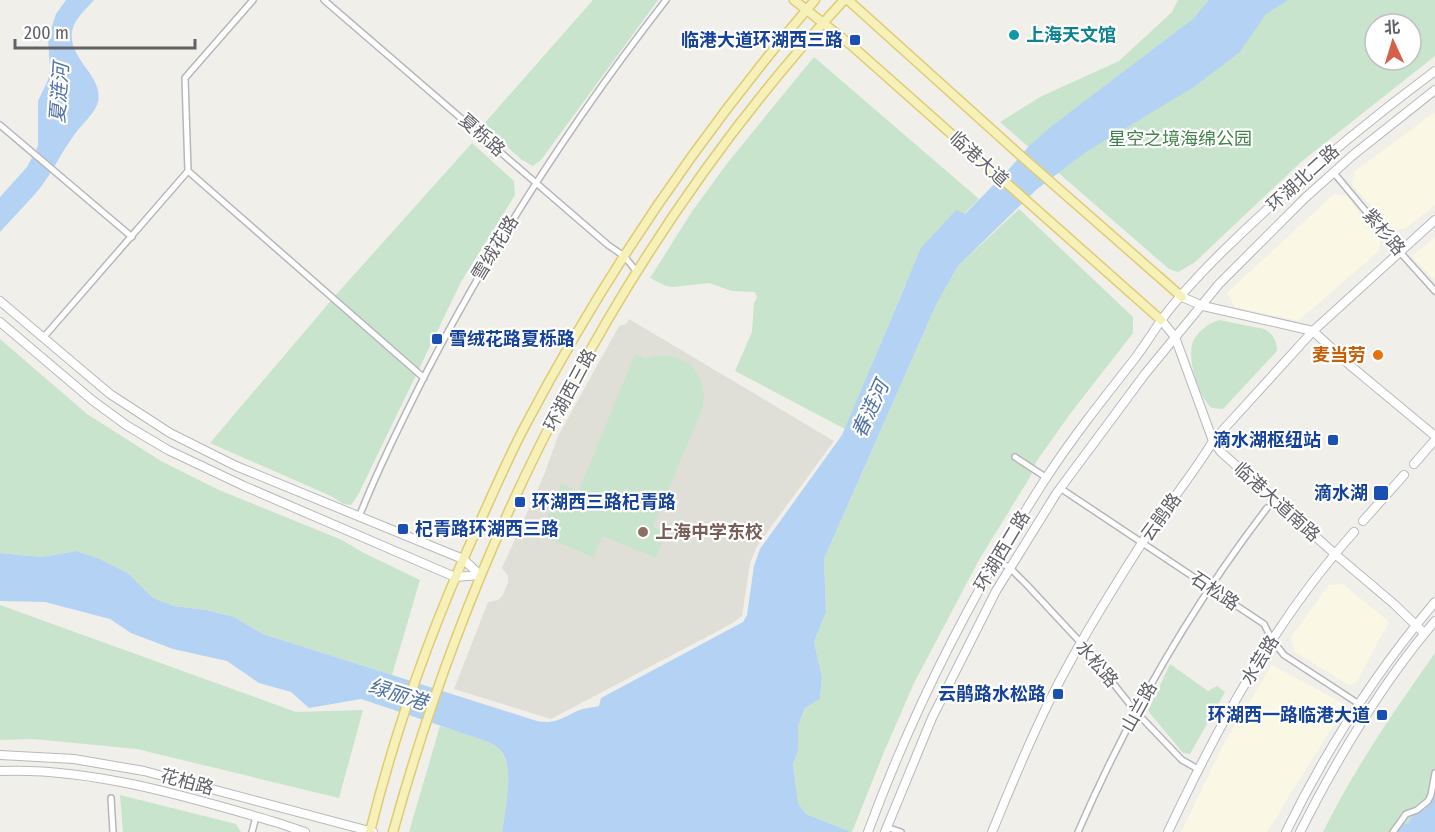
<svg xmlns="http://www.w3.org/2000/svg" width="1435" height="832" font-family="'Fira Sans Condensed','Noto Sans SC',sans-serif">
<rect width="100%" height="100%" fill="#f0efe9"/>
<path fill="#faf7e4" d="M1435 112V205L1405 229H1392L1352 185 1354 172Z
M1334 194 1347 196 1380 241 1379 251 1298 321 1235 307 1227 293Z
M1435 237V281L1412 256Z
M1343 584 1389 622 1356 683 1349 685 1295 652 1291 637 1329 585Z
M1272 665 1346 705 1267 832H1181L1223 745Z"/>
<path fill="#dfded7" d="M629 319 834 441 757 546 750 563 742 616 731 624 551 719 454 689 488 602 498 600 503 595 508 582V576L502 568 544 475 558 436 619 326 626 324Z"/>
<path fill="#c9e4cc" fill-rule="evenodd" d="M593 0H658L541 160 533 166 522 160 483 125Z
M1178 0H1435V56L1301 162 1194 263 1178 272 1169 269 1000 122 1040 97 1119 61 1172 12ZM1375 24H1411V60H1375Z
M814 57 979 199 964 214 906 283 845 429 735 371 752 332 754 303 757 298 755 292 732 291 709 283 673 287 666 286 650 278 693 210 729 161Z
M472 143 514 181 515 195 461 282 358 495 351 505 343 504 331 496 210 443 334 297Z
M1019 209 1133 317V333L1070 414 1036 462 1030 477 979 560 914 683 884 752 852 832H851L806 814 798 803 793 764 798 751V726L805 708 820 699 822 677 814 642 826 612 824 559 936 305 958 266Z
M1219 320 1264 329C1273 333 1277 342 1277 351L1223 409 1212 408C1199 398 1188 362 1192 345 1195 333 1209 323 1219 320Z
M0 339 87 414 161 461 219 490 342 540 362 552 420 580 392 675 263 634 234 617 207 610 174 606 153 598 128 573 100 559 76 551 41 557 0 553Z
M635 354 644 358 643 360C678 346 709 369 703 406L653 527 666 533 656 558 603 536 593 557 540 535 561 484 579 491Z
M0 605 296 712 363 710 339 798 137 749 33 739 0 740Z
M1435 653V797L1425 809 1414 814 1408 824H1402L1397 832H1323C1354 769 1394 711 1435 653Z
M1170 664 1208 691 1217 686 1225 692 1190 754 1183 753 1148 711Z
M440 726C456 731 475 734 489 741 520 757 506 805 502 832H409Z
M120 795 236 824 241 832H123Z"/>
<path fill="#b4d3f4" d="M66 0H94C87 8 78 16 74 25 61 57 108 76 97 105 92 116 82 124 75 134 62 151 53 171 40 188 28 203 13 217 0 232V197L27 167 38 146V101L48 80 50 70 48 38 56 14Z
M1209 0H1288L1266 14 1240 52 1194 87 1086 152 1036 190 958 266 936 305 824 559 826 612 814 642 822 677 820 699 805 708 798 726V751L793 764 798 803 806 814 851 832H502C505 811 515 769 501 751 498 747 493 744 489 742L361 699 309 708 291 692 259 683 227 661 173 649 131 633 110 619 45 602 0 601V553L41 557 76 551 100 559 128 573 153 598 174 606 207 610 234 617 263 634 537 721C554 724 561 719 575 712 582 708 591 708 599 706L601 698 743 622 747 615 754 566 760 549 842 435 921 248 956 210 965 214 1010 168 1029 146 1053 125 1193 19Z
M1435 797V832H1397L1402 823 1408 824 1414 813 1425 809Z"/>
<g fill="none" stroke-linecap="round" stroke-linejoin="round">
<g stroke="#b6b7bb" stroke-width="8">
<path id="street" d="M324 0 608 245 624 256 637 272
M0 125 132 237
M188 171 424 378
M1334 173 1399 251 1435 291
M43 338 188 171 185 78 253 0
M1015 457 1047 478
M1060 488 1264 624 1272 640 1284 655 1359 704
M359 517C378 469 401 423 424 377 494 241 572 121 666 0
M996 560 1010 568 1027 585 1081 643 1136 712 1182 760 1198 769
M111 798 113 832
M886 827 901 832
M252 832 256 817
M1078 832C1128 717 1190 608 1267 508
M1393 832 1406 814 1417 810 1428 801 1431 795 1435 773"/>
</g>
<g stroke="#b7b9be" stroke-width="10">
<path id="secondary" d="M1182 297 1203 306 1313 331 1352 367 1435 436
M0 301 110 394 170 433 236 466 463 559 480 575
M1161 320 1175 337 1213 441 1221 452 1335 554 1394 604 1424 633
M0 322 92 400 126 425 168 450 244 486 455 577 480 575
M1414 464 1435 440
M1363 521 1404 475
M0 755 74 759 144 771 373 832
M0 771C90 767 189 797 275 822 285 825 295 829 305 832
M868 832C914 707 974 590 1046 478 1073 437 1103 399 1133 361 1143 348 1151 335 1160 322 1177 298 1201 273 1221 253 1288 187 1360 127 1435 71
M885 832 932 718 996 591 1056 494 1145 374 1219 284 1305 198 1353 155 1435 90
M992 832C1012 784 1031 736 1055 690 1080 641 1110 593 1140 546 1163 510 1191 478 1213 441L1313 331 1435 220
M1168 832C1218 726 1275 620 1354 532
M1286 832C1326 750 1376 672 1435 602
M1300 832C1335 762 1384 680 1435 621"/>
</g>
<g stroke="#e0cb72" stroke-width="11">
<path id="primary" d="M794 0 851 45 1161 320
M848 0 1020 155 1182 297
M370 832C395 730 431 630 474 535 491 498 506 462 525 426 605 274 703 130 815 0
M393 832C477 527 628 233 844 0"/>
</g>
<use href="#street" stroke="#fff" stroke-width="5"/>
<use href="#secondary" stroke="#fff" stroke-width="8"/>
<use href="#primary" stroke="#f5f1b9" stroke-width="8"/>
</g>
<circle fill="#0f9aa8" stroke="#fff" stroke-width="2" cx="1014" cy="35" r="6"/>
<g fill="#1a4fb4" stroke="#fff" stroke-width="2">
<rect x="849" y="34" width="12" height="12" rx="3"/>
<rect x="431" y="333" width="12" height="12" rx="3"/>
<rect x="1327" y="434" width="12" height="12" rx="3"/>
<rect x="1373" y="485" width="16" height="16" rx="3"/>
<rect x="514" y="496" width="12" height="12" rx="3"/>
<rect x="397" y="523" width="12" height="12" rx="3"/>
<rect x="1052" y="688" width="12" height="12" rx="3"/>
<rect x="1376" y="709" width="12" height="12" rx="3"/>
</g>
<circle fill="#e8710a" stroke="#fff" stroke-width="2" cx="1378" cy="355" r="6"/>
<circle fill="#8d6e63" stroke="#fff" stroke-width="2" cx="643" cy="532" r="6"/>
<g text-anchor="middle" stroke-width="4.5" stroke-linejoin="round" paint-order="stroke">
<g font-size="18" font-weight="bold" fill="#0d838f" stroke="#fff" text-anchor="start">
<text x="1026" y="41">上海天文馆</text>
</g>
<g font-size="18" font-weight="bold" fill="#164399" stroke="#fff" text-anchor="end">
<text x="843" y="46">临港大道环湖西三路</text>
<text x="449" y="345" text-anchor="start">雪绒花路夏栎路</text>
<text x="1321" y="446">滴水湖枢纽站</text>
<text x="1368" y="499">滴水湖</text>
<text x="532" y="508" text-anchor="start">环湖西三路杞青路</text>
<text x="415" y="535" text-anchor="start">杞青路环湖西三路</text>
<text x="1046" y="700">云鹃路水松路</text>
<text x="1370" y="721">环湖西一路临港大道</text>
</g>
<g font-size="18" fill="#606267" stroke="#fff">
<text transform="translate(482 135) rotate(41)" y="6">夏栎路</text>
<text transform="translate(979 159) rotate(42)" y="6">临港大道</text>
<text transform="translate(1303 178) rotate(-42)" y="6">环湖北二路</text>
<text transform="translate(1384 232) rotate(50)" y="6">紫杉路</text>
<text transform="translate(495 248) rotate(-59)" y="6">雪绒花路</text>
<text transform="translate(570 390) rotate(-62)" y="6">环湖西三路</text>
<text transform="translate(1277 502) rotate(42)" y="6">临港大道南路</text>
<text transform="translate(1161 517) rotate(-54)" y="6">云鹃路</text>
<text transform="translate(1002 551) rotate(-59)" y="6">环湖西二路</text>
<text transform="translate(1215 591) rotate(34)" y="6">石松路</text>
<text transform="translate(1260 660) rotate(-58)" y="6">水芸路</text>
<text transform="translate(1097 664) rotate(50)" y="6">水松路</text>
<text transform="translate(1139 707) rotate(-61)" y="6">山兰路</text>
<text transform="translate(187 782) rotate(15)" y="6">花柏路</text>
</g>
<g font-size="18" fill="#43834b" stroke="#fff">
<text x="1180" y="145">星空之境海绵公园</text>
</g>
<g font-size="18" font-weight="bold" fill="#c56008" stroke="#fff" text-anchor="end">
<text x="1366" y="361">麦当劳</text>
</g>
<g font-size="18" font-weight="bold" fill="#785e54" stroke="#fff" text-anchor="start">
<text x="655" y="538">上海中学东校</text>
</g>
<g font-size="20" font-style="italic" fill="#5273a6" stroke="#fff">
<text transform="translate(59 93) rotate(-86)" y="7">夏涟河</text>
<text transform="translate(870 409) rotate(-65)" y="7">春涟河</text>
<text transform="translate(398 694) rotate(18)" y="7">绿丽港</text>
</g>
</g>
<g transform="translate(1393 42) rotate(356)"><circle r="28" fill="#ffffff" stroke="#bfc0c2" stroke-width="1.5"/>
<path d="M0-4.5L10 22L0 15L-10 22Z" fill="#d4624b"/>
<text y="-9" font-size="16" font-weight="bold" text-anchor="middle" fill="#606267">北</text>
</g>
<path d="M15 39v9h180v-9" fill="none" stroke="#606267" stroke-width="3"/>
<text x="24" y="39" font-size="18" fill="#606267" stroke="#ffffff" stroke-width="4.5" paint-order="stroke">200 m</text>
</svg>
